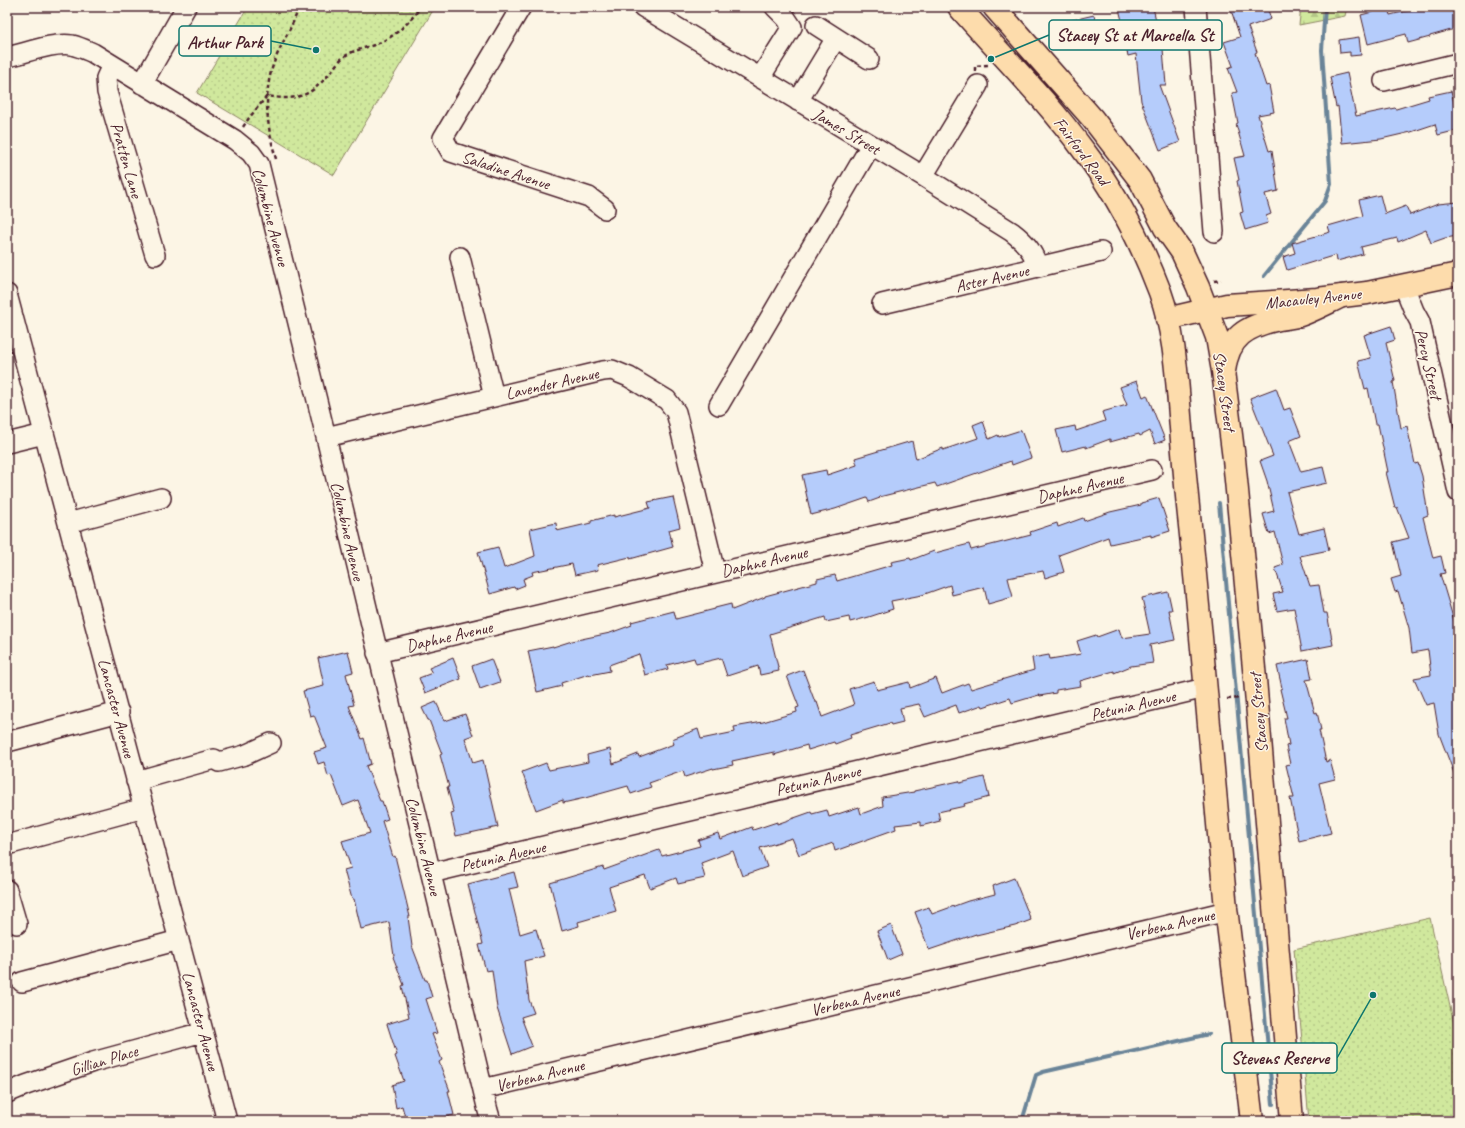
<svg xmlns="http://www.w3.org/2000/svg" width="1465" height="1128" font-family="Caveat,sans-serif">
<defs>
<pattern id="grass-dots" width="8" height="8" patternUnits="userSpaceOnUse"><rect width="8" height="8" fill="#d0e89d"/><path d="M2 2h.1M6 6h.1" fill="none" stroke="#b4c787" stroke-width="1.8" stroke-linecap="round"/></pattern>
<pattern id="forest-firs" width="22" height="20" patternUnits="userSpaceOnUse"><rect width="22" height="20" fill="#d0e89d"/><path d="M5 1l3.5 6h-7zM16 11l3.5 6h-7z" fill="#b4c787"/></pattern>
</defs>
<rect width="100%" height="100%" fill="#fcf5e5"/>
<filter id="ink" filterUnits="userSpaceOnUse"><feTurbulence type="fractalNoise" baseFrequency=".025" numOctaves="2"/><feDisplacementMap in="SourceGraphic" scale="8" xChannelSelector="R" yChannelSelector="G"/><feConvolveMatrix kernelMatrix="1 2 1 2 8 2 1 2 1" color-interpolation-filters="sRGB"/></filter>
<g filter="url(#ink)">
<path fill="url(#grass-dots)" stroke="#8d8464" d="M248 7H435L334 175 197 93Z
M1430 918 1458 1042V1118L1444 1121H1309L1294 949Z"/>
<path fill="url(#forest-firs)" stroke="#8d8464" d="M1301 7H1347L1345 16 1299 25Z"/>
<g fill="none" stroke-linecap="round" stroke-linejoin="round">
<path stroke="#6a8498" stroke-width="4" d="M1264 276 1325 201 1331 184 1322 50 1325 7
M1219 503 1273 1104
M1022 1121 1036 1075 1043 1072 1209 1034"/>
</g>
<path fill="#b5ccfb" stroke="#4a1f2b" d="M1130 7H1153L1158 30 1159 29 1163 49 1166 85H1159L1180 142 1160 150 1141 101 1136 54 1128 56 1124 37 1126 36 1119 9Z
M1230 7H1267L1271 19 1248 27 1257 52 1255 53 1266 86 1269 85 1274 112 1258 115 1269 151 1272 150 1278 191 1265 194 1271 214 1266 216 1268 223 1245 230 1240 213 1243 212 1237 181 1239 180 1234 158 1245 156 1236 124 1238 123 1232 93 1237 92 1228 68 1233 66 1224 42 1240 37Z
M1423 7H1453L1458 28 1430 36V37L1408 43 1406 34 1368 44 1361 15 1388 8 1390 15Z
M1094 15 1098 35 1064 42 1060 23Z
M1359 37 1361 55 1350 56V52L1340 53 1339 40Z
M1347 73 1356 116 1395 108 1396 109 1429 99 1428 96 1451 91 1458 119V130L1438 135 1435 124 1411 132 1381 139 1342 143 1338 106 1336 107 1330 77Z
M1380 195 1385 214 1406 206 1410 215 1438 204 1458 202V236L1445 238 1431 243 1426 230 1398 242 1397 238 1361 247 1363 254 1337 261 1336 255 1287 270 1283 257 1295 253 1292 243 1330 232 1328 226 1363 216 1359 200Z
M1391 326 1395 340 1386 343 1395 381 1393 382 1401 428 1407 426 1415 464 1418 463 1422 476 1428 515 1423 517 1433 558 1441 556 1445 573 1440 574 1455 624 1458 623 1457 781 1439 734 1434 703 1426 705 1414 678 1431 675 1428 650 1412 653 1409 628 1398 591 1395 592 1391 579 1401 576 1393 542 1409 538 1397 507 1395 508 1386 472H1388L1378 424H1375L1368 388 1365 389 1358 361 1371 358 1364 335Z
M1137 381 1143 397 1147 395 1165 440 1155 444 1150 431 1140 436 1139 434 1110 442V439L1086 448V446L1062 452 1056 430 1075 426 1076 431 1105 421 1102 412 1127 405 1120 387Z
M1276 388 1284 410 1290 408 1301 436 1289 441 1301 472 1323 467 1327 483 1287 492 1299 534 1324 528 1329 550 1300 556 1310 586 1319 585 1324 613H1327L1333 645 1302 651 1294 608 1277 611 1273 594 1283 592 1275 568 1283 565 1275 532 1269 534 1263 514 1274 511 1267 481 1260 461 1273 456 1250 398Z
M983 421 989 439 998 435 999 437 1021 430 1031 458 1012 465 1011 461 937 487 935 483 879 497 880 498 869 502 867 498 835 509 811 515 802 475 826 470 827 475 857 465 855 458 912 441 916 459 943 448V450L978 438 973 425Z
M673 497 680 527 669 530 673 547 630 559V557L597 565 598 570 575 575 572 564 532 572 533 575 523 579 525 585 515 589 514 587 490 594 478 552 498 547 504 568 535 556 530 529 556 523 557 531 591 523V521L614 515V517L650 508 648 502Z
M1159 498 1170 531 1151 537V535L1110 544 1108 537 1059 555 1064 572 1045 578 1043 571 1008 578 1013 597 988 604 984 587 952 595 950 585 922 595 891 601 893 609 869 617 850 622 849 617 826 622 825 617 770 634 779 671 760 675 758 666 727 676 721 658 696 664 694 658 667 665 668 669 645 675 639 654 609 665 610 671 590 675 589 674 561 683 562 686 537 692 528 651 553 646V647L572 641 610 633 632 625 631 622 674 611 676 619 715 609V608L731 604 732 610 765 597V596L817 582V579L835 575 837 581 892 565 891 562 910 558 911 560 934 551 935 553 969 544 971 550 1031 535 1030 532 1057 523 1058 527 1083 518 1084 521 1110 512 1141 505V503Z
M1168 592 1172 610H1169L1175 640 1150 645 1153 663 1131 666 1114 673V671L1080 681 1081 686 1056 690V693L1040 696 1039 695 1012 703 1010 698 983 707 982 705 959 713 956 705 925 717 919 704 900 708 903 722 891 725 890 723 850 735 851 738 835 744 834 742 808 750 807 745 774 755V752L732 761 733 765 713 769V768L685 777 683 771 649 783 651 787 631 794 628 786 585 798 563 803V800L536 810 522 772 546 763 549 770 588 762 587 755 610 749 613 764 638 754 639 757 674 744 672 739 698 729 701 739 735 732 734 727 763 722 797 712 796 708 799 707 787 676 803 670 815 702H817L822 717 854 705 849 689 874 681 877 690 909 682 910 688 936 678 942 693 968 683 971 689 1034 670 1032 658 1049 655 1050 659 1081 654 1077 641 1096 635 1097 637 1119 629 1122 638 1150 634 1142 598Z
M348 651 353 672 346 674 354 705 349 706 362 739 364 738 371 764 366 766 380 801H382L388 819 382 821 393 857 395 856 404 892 410 917H408L412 946 425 980H427L432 997 426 999 437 1033 432 1034 442 1060 439 1062 450 1091H448L454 1115 429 1121H406L402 1106 396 1108 392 1085 404 1081 395 1056 397 1055 387 1024 409 1017 402 986 404 985 393 957 394 956 389 922 361 929 354 899H352L344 870 351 868 342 841 370 833 358 800 343 806 331 775 328 776 324 762 318 764 314 752 327 748 314 715 310 716 303 691 324 686 318 658Z
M453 658 461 679 425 693 419 678 432 673 429 668Z
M491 659 500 682 480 689 472 666Z
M1308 659 1312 679 1306 680 1315 713 1317 712 1321 730H1319L1326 762 1330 760 1335 779 1319 783 1331 833 1299 841 1290 798H1294L1286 765 1290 764 1286 746 1289 745 1284 718H1287L1280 689 1282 688 1277 666Z
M436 702 445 721 465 714 473 735 465 738 473 763 483 760 498 827 456 836 451 814 454 813 447 787H449L440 755 442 754 429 720H428L422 708Z
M984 777 989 797 964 804 965 806 938 812 940 821 921 826V822L895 825 896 829 835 851 833 843 799 855 792 838 760 848 767 867 742 876 733 851 701 863 705 878 678 884 676 878 650 888 645 875 609 887 616 911 578 922 579 926 562 931 550 883 603 867 604 870 659 850 662 856 700 846 698 840 718 833 720 839 752 827 753 830 777 822V824L811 812 812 814 827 810 829 817 859 807 861 814 883 806 882 797 914 792V791L959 781 960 783Z
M514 872 518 887 509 889 520 934 536 929 544 956 524 961 529 1000 534 1013 521 1017 532 1046 512 1054 497 1008 492 970 486 971 479 945 483 944 468 884Z
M1014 878 1031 920 1015 926 976 935V934L929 950 915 912 929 907 932 914 968 901 995 894 993 886Z
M891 925 902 954 888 960 877 931Z"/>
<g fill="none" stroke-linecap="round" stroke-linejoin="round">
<g stroke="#4a1f2b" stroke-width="22">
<path id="minor" d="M521 7 443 138 451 152 589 197 605 209
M643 7 923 176 1012 232C1025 242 1033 251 1038 267
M1196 7 1214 232
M816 25 869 59
M7 57C26 53 53 42 72 45 80 47 86 50 93 53L235 140 251 153 259 164 326 437 488 1111 491 1121
M112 65 106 78 107 92 155 255
M760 78 792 27 786 18 775 7
M1384 81 1458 63
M142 84 186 7
M798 101 836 38
M923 176 978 85
M460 257 494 397
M1404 286 1414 311 1420 322 1458 492
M7 294 227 1121
M882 304 1101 252
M719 405 871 145
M326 437 603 371 612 370 629 377 667 400 676 412 715 572
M7 443 44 434
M68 523 161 498
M377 653 1152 470
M7 742 119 712
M136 781 214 759 219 762 245 755 271 743
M7 845 144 808
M431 873 1205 688
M7 890 17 924
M22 982 179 940
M483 1089 1227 911
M7 1093 26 1085 93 1062 203 1032"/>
</g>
<g stroke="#4a1f2b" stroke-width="25">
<path id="major" d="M1167 319 1227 305 1317 299 1367 293 1458 274"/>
</g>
<g stroke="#4a1f2b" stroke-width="25">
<path id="highway" d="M959 7C1001 55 1046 99 1084 151 1116 193 1141 242 1160 292 1173 328 1176 365 1179 403 1182 441 1185 479 1189 516 1203 647 1213 777 1226 908 1234 979 1243 1050 1252 1121
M994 7 1092 118 1140 180 1165 228 1182 252 1198 287 1217 337 1223 371 1234 459 1255 679 1292 1121
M1224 371C1228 336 1247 326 1279 319 1287 318 1296 317 1303 314 1316 309 1329 302 1342 296"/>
</g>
<path stroke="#4a1f2b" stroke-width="2.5" stroke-dasharray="4 3" stroke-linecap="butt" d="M975 71V66L989 65
M243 127 249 118 267 96C296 101 310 97 329 74 334 68 339 60 345 56 354 50 365 48 374 45 395 37 408 24 421 7
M276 159C267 127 262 92 275 60 282 42 293 26 299 7
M1214 281 1221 280
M1227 699 1240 698"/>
<use href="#minor" stroke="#fcf5e5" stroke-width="19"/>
<use href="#major" stroke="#fddcac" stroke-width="22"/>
<use href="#highway" stroke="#fddcac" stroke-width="22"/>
</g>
</g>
<g text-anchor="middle" stroke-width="3" stroke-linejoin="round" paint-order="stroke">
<g font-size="17" fill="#4a1f2b" stroke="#fcf5e5">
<text transform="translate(847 131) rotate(31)" y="6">James Street</text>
<text transform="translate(1082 151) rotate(53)" y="6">Fairford Road</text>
<text transform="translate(127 160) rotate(74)" y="6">Pratten Lane</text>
<text transform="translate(506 170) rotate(18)" y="6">Saladine Avenue</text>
<text transform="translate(271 217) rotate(75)" y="6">Columbine Avenue</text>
<text transform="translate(992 278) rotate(-13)" y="6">Aster Avenue</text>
<text transform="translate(1313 298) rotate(-6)" y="6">Macauley Avenue</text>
<text transform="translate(1429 364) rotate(77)" y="6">Percy Street</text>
<text transform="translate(552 383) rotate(-13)" y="6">Lavender Avenue</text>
<text transform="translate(1225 391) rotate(82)" y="6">Stacey Street</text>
<text transform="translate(1080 487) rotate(-13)" y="6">Daphne Avenue</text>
<text transform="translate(348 531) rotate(77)" y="6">Columbine Avenue</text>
<text transform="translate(764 561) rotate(-13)" y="6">Daphne Avenue</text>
<text transform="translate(449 636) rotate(-13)" y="6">Daphne Avenue</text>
<text transform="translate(1133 705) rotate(-13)" y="6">Petunia Avenue</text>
<text transform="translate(117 708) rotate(75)" y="6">Lancaster Avenue</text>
<text transform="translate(1258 713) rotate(-95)" y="6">Stacey Street</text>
<text transform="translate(818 780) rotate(-13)" y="6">Petunia Avenue</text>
<text transform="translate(424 846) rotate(76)" y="6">Columbine Avenue</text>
<text transform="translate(503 856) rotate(-13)" y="6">Petunia Avenue</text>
<text transform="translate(1170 924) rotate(-13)" y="6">Verbena Avenue</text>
<text transform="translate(855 1000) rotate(-13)" y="6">Verbena Avenue</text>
<text transform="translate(201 1021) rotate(75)" y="6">Lancaster Avenue</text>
<text transform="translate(104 1060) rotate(-17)" y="6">Gillian Place</text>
<text transform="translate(540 1075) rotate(-14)" y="6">Verbena Avenue</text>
</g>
</g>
<path fill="none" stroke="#0f766e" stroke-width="1.5" d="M991 59L1049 35M316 50L271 41M1373 995L1337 1058"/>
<g fill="#0f766e" stroke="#fcf5e5" stroke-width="1.5">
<circle cx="991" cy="59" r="4"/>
<circle cx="316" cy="50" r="4"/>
<circle cx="1373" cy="995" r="4"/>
</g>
<g fill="#fcf5e5" stroke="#0f766e" stroke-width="1.5">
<rect x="1049" y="20" width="173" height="30" rx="4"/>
<rect x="179" y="26" width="92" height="30" rx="4"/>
<rect x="1222" y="1043" width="115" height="30" rx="4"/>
</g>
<g font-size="18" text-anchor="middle" font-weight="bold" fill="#4a1f2b">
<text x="1135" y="41">Stacey St at Marcella St</text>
<text x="225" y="48">Arthur Park</text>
<text x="1280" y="1064">Stevens Reserve</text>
</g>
<rect width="1465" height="1128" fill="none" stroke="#fcf5e5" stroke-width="24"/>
<rect x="12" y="12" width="1441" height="1104" fill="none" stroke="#4a1f2b" stroke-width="1.5" filter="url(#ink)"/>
</svg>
